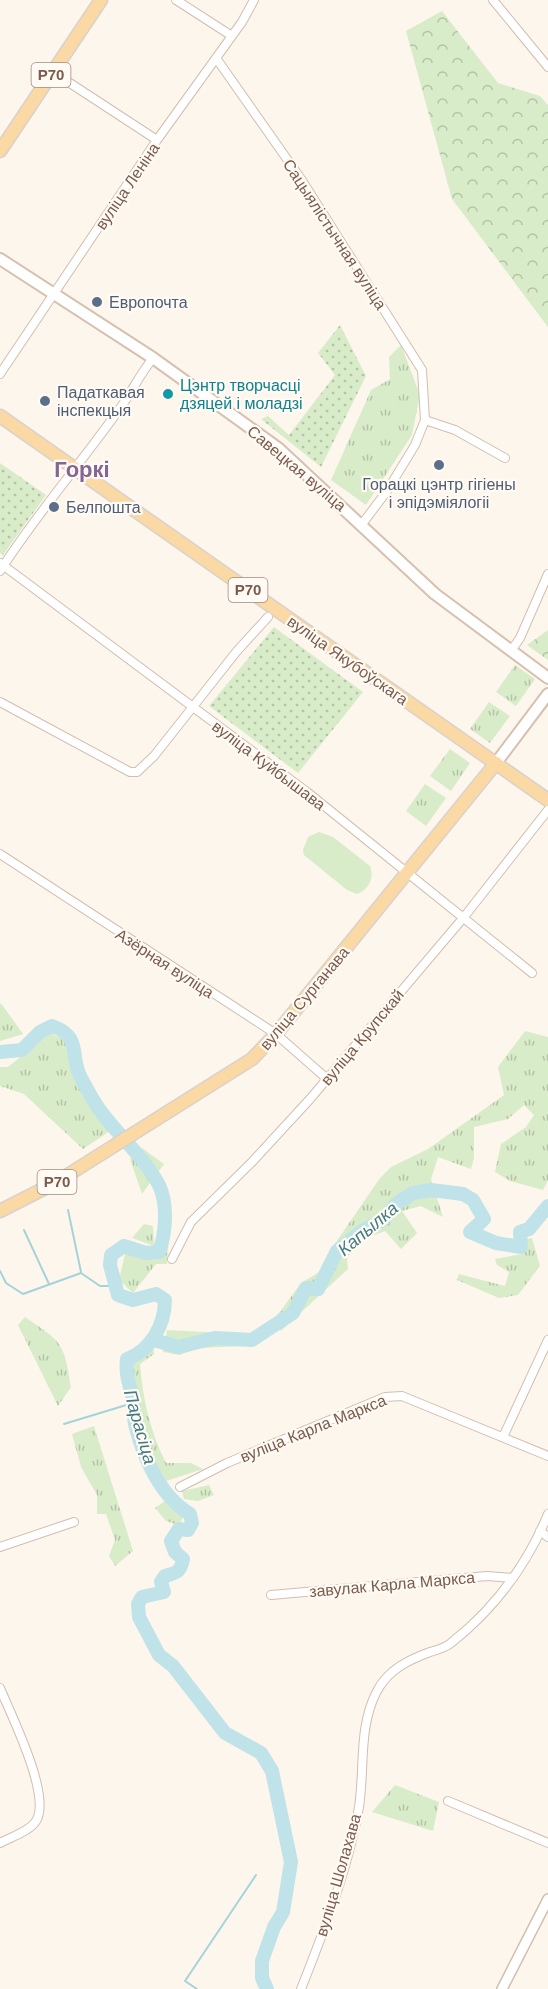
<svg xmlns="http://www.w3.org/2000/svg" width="548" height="1989" font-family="Arial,sans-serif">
<defs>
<pattern id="grass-tufts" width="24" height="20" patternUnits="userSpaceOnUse" patternTransform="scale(1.5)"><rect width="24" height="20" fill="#d8ecc9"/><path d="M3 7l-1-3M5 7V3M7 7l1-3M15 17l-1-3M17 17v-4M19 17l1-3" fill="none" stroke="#b4c2a5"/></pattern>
<pattern id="forest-crowns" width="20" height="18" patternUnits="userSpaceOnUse" patternTransform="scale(1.5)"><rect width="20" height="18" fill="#d8ecc9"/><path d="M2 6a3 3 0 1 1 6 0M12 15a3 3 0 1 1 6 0" fill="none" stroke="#b4c2a5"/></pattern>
<pattern id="park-dots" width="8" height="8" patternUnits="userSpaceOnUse" patternTransform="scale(1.5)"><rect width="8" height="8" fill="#d8ecc9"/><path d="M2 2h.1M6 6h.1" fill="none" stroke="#b4c2a5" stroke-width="1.8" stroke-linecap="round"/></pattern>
</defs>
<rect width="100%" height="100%" fill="#fdf6ec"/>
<path fill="url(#grass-tufts)" d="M401 345 420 395 412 435 366 505 331 480 371 390 390 379 389 357Z
M515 665 535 679 516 706 496 692Z
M489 702 510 716 490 743 470 729Z
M450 749 470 763 451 791 430 776Z
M425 784 446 798 426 826 406 811Z
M0 1003 3 1006 23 1034 0 1041Z
M525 1031 548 1037V1180L543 1190 510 1181 495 1172 501 1144 526 1127 534 1115 524 1105 508 1119 474 1127V1158L471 1169 438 1157 431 1179 443 1217 421 1206 402 1211 417 1233 401 1249 385 1231 364 1239 347 1257 348 1269 281 1331 276 1317 301 1283 326 1268 332 1248 380 1178 391 1167 428 1149 504 1095 498 1067Z
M50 1033 67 1041 82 1095 113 1129 83 1149 24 1094 0 1086V1067H8Z
M142 1148 164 1164 142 1194 130 1159Z
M144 1224 153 1226 154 1246 132 1238Z
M532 1238 540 1266 518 1295 499 1298 457 1280 459 1274 505 1286 509 1272 497 1265 495 1259 522 1254 526 1239Z
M168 1248 167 1264H156L133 1293 119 1280 125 1254 158 1257Z
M25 1317C62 1342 64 1342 71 1387L58 1406 18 1325Z
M167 1330 245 1334V1346L198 1348 180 1355 163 1352Z
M153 1346 154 1354 140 1364C143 1400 150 1431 166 1463H191L203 1469 166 1481 151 1463 136 1397 128 1374 129 1361 141 1357Z
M94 1426 133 1551 115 1566 109 1556 115 1540 106 1514H97V1495L81 1467 72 1434Z
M209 1485 214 1495 198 1501 184 1499 182 1491Z
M166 1500 170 1507 185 1515 178 1525 166 1521 155 1508Z
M395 1785 439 1802 433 1831 372 1812Z"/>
<path fill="url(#forest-crowns)" d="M442 11 498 83 540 96 548 105V327L452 199 406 31Z
M548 630V660L527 645Z"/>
<path fill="url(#park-dots)" d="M340 325 366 376 321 467 261 419 268 416 289 435 335 375 318 353Z
M0 463 46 495 3 555 0 553Z
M274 627 363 692 298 773 209 706Z"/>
<path fill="#d8ecc9" d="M319 832 333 837 370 866C375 878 368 890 357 894L347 890 304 855 303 850 308 837Z"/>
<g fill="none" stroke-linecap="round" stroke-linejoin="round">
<path stroke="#a5d3da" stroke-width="2" d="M68 1210 81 1272
M24 1230 49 1284
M0 1271 6 1283 23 1294 81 1273 100 1286H115
M64 1424 133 1403
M197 1989 185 1981 256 1875"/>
<path stroke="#bfe3e8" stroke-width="14" d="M0 1052 22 1050 40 1032 52 1026C83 1037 69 1056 81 1078 86 1087 91 1097 97 1106 115 1133 143 1155 159 1185 168 1204 166 1233 159 1252L146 1253 124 1246 111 1255 110 1265 118 1295 133 1300 156 1294 165 1300C165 1325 150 1351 127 1359 125 1375 130 1385 133 1400 135 1408 133 1416 135 1424 143 1457 160 1496 190 1514L192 1523 188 1530 179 1529 171 1541 175 1552 183 1559C181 1572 176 1573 165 1576L161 1582 164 1592 142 1597 138 1604 139 1617 159 1655 173 1666 225 1733 261 1753 272 1771 291 1862 283 1912 274 1927 262 1961V1978L267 1989
M154 1340 178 1347 215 1338 252 1340 293 1313 306 1288 318 1289 337 1251 362 1231 383 1220 396 1204 413 1193 431 1190 463 1194 473 1200 484 1219 470 1232 496 1243 521 1247 520 1232 529 1229 548 1206"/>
<g stroke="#d1beb0" stroke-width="10">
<path id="minor" d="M176 0 232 36
M493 0 548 67
M216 58 301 179 422 370 425 420 415 445 387 491 362 524
M53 72 157 140
M0 374 157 140 242 22 254 0
M425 420 455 430 505 458
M0 563 307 792 532 973
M0 571C37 513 83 461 123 404 133 389 141 373 153 358
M511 651 520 638 548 574
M0 702 130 772H137L154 756 237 651 268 617
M0 854 276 1034 326 1078
M172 1259 191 1222 252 1162 310 1099 464 917 548 810
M503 1437 548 1340
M180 1487 227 1463 385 1397 402 1396 548 1456
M540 1531 548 1537
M0 1547 74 1522
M271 1595 487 1576 513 1578
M0 1688C11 1715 52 1796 36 1821 30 1831 11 1837 0 1843
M448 1801 548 1843
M301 1989C324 1931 348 1869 359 1807 365 1768 358 1727 377 1691 388 1670 408 1660 430 1652 437 1650 445 1648 451 1643 494 1609 527 1565 548 1514"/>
</g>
<g stroke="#d1beb0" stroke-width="12">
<path id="tertiary" d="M502 1989 548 1899"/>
</g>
<g stroke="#d6c0b0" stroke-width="14">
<path id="secondary" d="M0 259 153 358 278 448 435 594 548 678
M496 763 548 694"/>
</g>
<g stroke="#dad1cd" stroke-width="15">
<path id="primary" d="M0 151 101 0
M0 416 548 800
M0 1211 55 1183 252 1059 276 1034 496 763"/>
</g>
<use href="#minor" stroke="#fff" stroke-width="8"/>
<use href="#tertiary" stroke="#fff" stroke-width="9"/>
<use href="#secondary" stroke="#fff" stroke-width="10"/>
<use href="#primary" stroke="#fbd9a5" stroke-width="12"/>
</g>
<g fill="#5c6f8a" stroke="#fffaf3" stroke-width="2">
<circle cx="97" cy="302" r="6"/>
<circle cx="45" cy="401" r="6"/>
<circle cx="439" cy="465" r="6"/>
<circle cx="54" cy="507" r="6"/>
</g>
<circle fill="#0f9aa8" stroke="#fffaf3" stroke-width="2" cx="168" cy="394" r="6"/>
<g text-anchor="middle" stroke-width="4.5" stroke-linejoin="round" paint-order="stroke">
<g fill="#fffaf3" stroke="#a28b7f" stroke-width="1.5">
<rect x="31.5" y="63" width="39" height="24" rx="4.5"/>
<rect x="228.5" y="578" width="39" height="24" rx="4.5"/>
<rect x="37.5" y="1170" width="39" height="24" rx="4.5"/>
</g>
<g font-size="15" font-weight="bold" fill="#7a5c4d">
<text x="51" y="80">Р70</text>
<text x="248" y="595">Р70</text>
<text x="57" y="1187">Р70</text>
</g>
<g font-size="16" fill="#7a5c4d" stroke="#fffaf3">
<text transform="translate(127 186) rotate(-56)" y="6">вуліца Леніна</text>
<text transform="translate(335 234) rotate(57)" y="6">Сацыялістычная вуліца</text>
<text transform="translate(297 468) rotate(40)" y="6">Савецкая вуліца</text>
<text transform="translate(348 660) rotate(35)" y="6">вуліца Якубоўскага</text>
<text transform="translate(269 765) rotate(37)" y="6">вуліца Куйбышава</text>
<text transform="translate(165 963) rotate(33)" y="6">Азёрная вуліца</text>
<text transform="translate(304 998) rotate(-50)" y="6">вуліца Сурганава</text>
<text transform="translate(362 1037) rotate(-50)" y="6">вуліца Крупскай</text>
<text transform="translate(313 1428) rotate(-22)" y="6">вуліца Карла Маркса</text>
<text transform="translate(392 1584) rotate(-5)" y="6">завулак Карла Маркса</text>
<text transform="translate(338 1875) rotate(-74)" y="6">вуліца Шолахава</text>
</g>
<g font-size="16" fill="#4e5e75" stroke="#fffaf3" text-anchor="start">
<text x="109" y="308">Европочта</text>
<text x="57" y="398">Падаткавая<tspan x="57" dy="18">інспекцыя</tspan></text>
<text x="439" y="490" text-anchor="middle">Горацкі цэнтр гігіены<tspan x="439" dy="18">і эпідэміялогіі</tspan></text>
<text x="66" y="513">Белпошта</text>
</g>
<g font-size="16" fill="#0d838f" stroke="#fffaf3" text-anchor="start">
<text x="180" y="391">Цэнтр творчасці<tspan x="180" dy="18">дзяцей і моладзі</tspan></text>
</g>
<g font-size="18" font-style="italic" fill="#437c86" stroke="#fffaf3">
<text transform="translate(368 1229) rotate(-40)" y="6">Капылка</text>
<text transform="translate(140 1427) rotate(74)" y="6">Парасіца</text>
</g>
<g font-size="22" font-weight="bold" fill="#846695" stroke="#fffaf3">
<text x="82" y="477">Горкі</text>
</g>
</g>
</svg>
